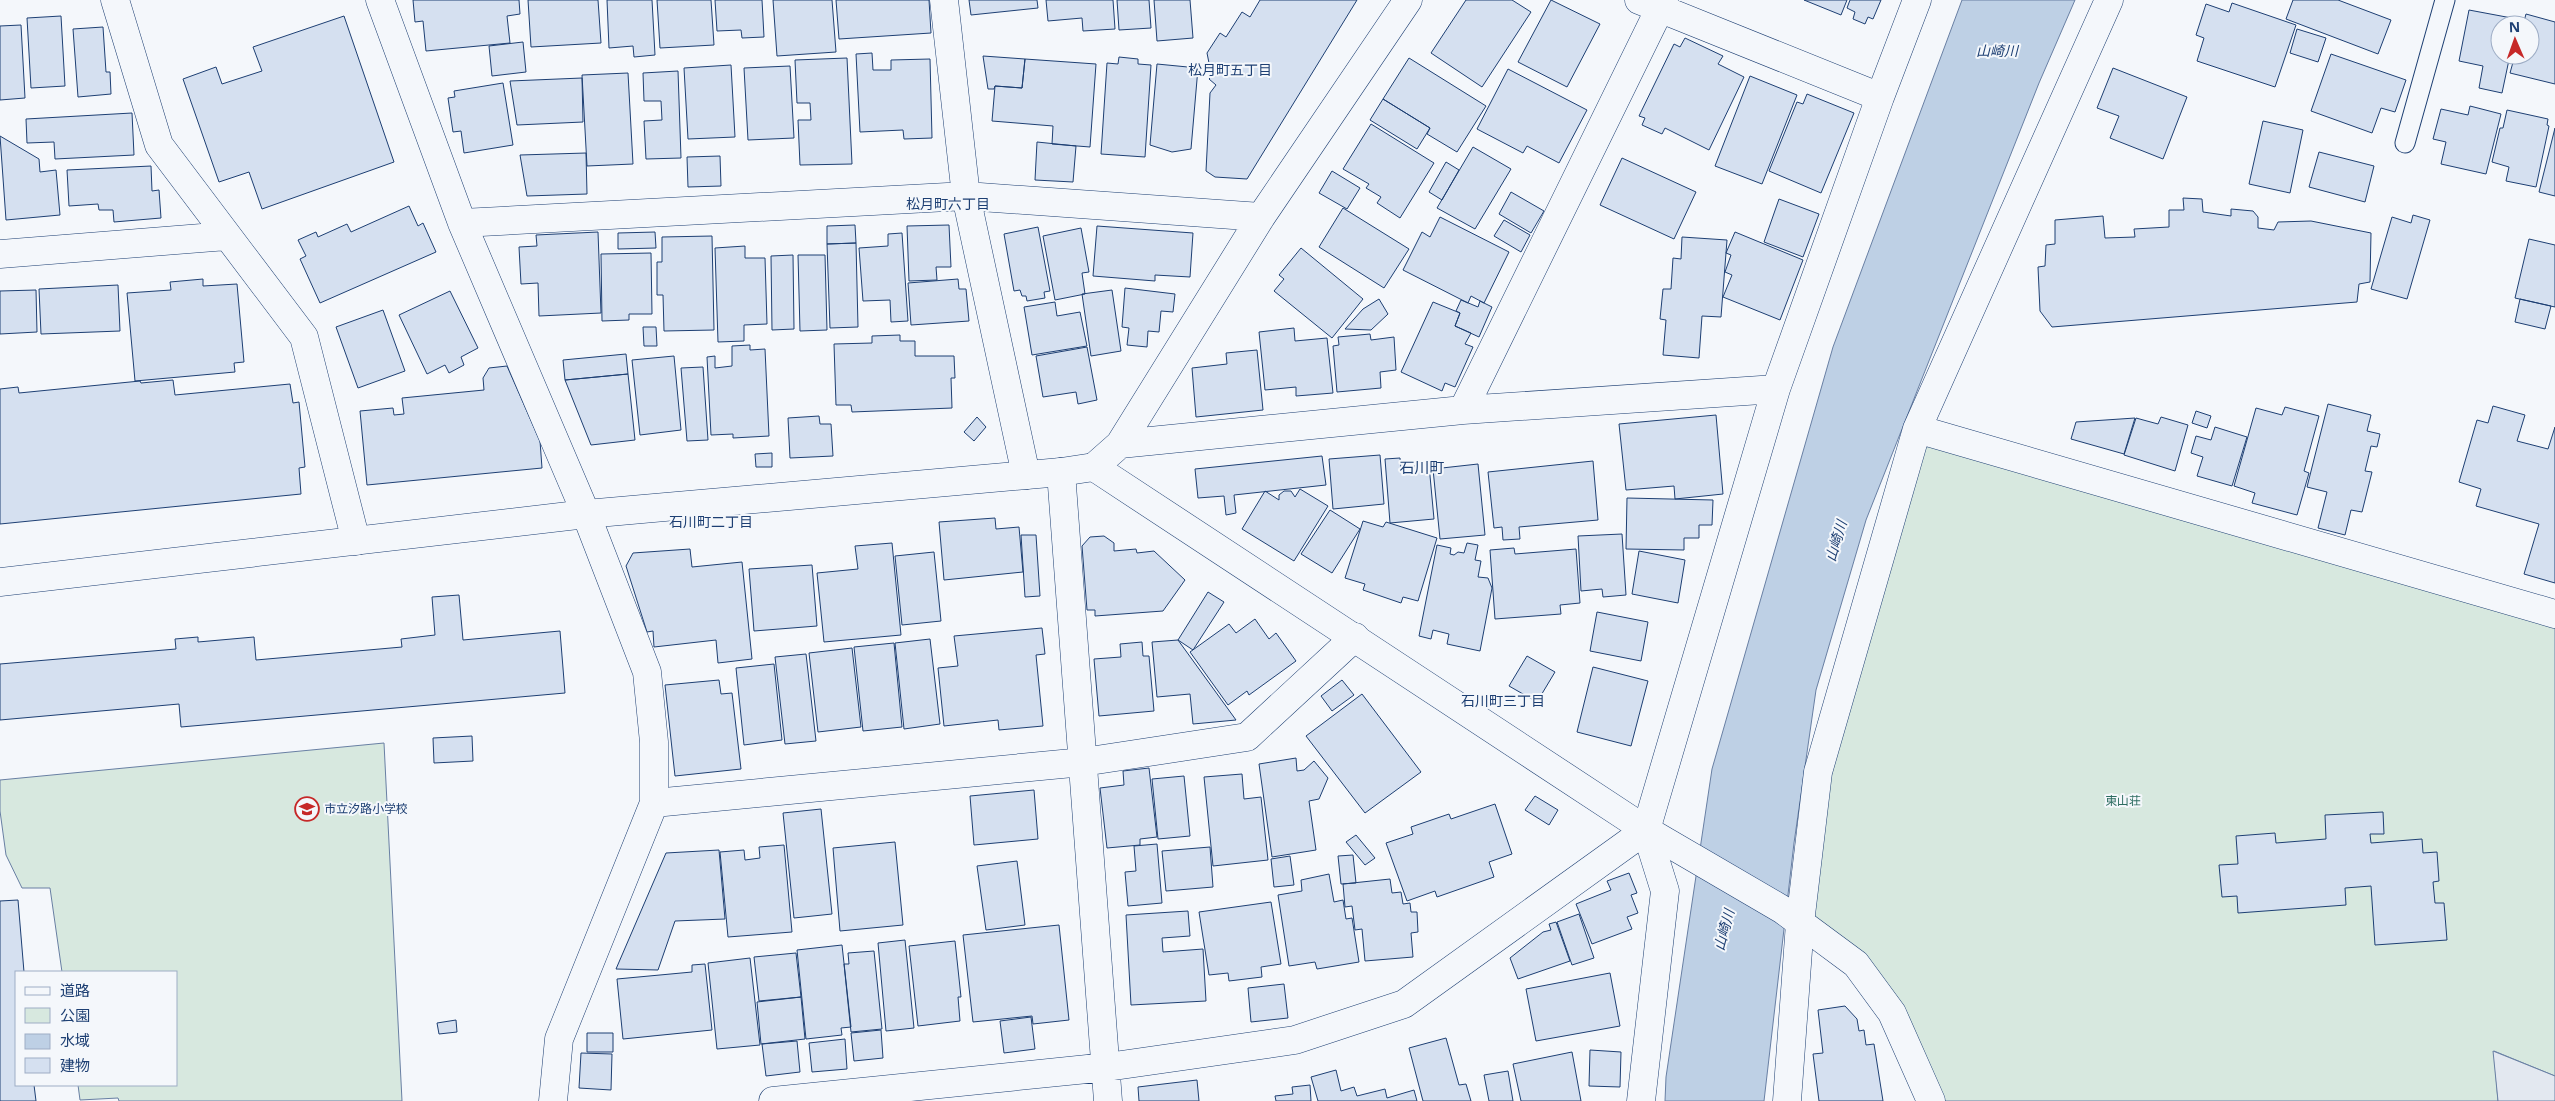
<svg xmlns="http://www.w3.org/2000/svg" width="2555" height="1101" font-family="'Open Sans','Noto Sans JP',sans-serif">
<rect width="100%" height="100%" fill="#f4f7fb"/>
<path fill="#d7e8df" stroke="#687fa3" d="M1917 429 2555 614V1076L2494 1051 2498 1101H1931L1892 1013 1783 910 1808 870Z
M384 743 402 1101H119L118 1098 80 1100 78 1085H176V972H62L50 888H22L6 855 0 811V780Z"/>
<path fill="#e3e8f0" stroke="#687fa3" d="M2493 1051 2555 1076V1101H2498Z"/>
<path fill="#bed0e5" stroke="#687fa3" d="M1962 0H2075L2039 83 1866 520 1816 690 1794 843 1764 1101H1665L1666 1077 1712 769 1833 347Z"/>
<path fill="#d5e0f0" stroke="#1d3f73" d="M413 0H519L520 14 507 16 510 43 426 51 423 21 415 22Z
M528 0H598L601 43 531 47Z
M607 0H652L655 55 634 57 633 46 609 48Z
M657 0H711L714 45 660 48Z
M715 0H762L764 37 742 38 741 30 717 31Z
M773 0H832L836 52 777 56Z
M836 0H929L931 33 839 39Z
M969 0H1037L1038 8 971 15Z
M1046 0H1113L1115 29 1083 31 1082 18 1048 21Z
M1117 0H1149L1151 28 1119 30Z
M1154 0H1190L1193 38 1157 41Z
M1260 0H1357L1247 179 1215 177 1206 171 1210 93 1216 85 1209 79 1218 69 1209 63 1207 53 1220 33 1226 37 1242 12 1250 17Z
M1466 0H1512L1531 12 1482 87 1431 53Z
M1551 0 1600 24 1567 87 1518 62Z
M1804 0H1847L1841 15Z
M1850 0H1881L1873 19 1868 17 1865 24 1853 19 1855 12 1847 8Z
M2293 0H2338L2391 20 2378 54 2286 19Z
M2232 3 2296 25 2275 87 2197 61 2204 38 2196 35 2206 4 2229 12Z
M2469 10 2517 19 2515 25H2500V55H2510L2502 93 2479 88 2483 66 2459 61Z
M2526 14 2555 22V84L2510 73 2515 55H2530V25H2523Z
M61 16 65 86 31 88 27 18Z
M344 16 394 162 262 209 249 172 219 182 183 79 216 67 222 84 262 71 253 47Z
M21 25 25 98 0 100V26Z
M103 27 106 72H110L111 94 78 97 73 29Z
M2297 29 2326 38 2318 62 2290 53Z
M1685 38 1723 56 1718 64 1744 77 1709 150 1665 128 1662 134 1642 125 1645 118 1639 116 1674 44 1680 47Z
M523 42 526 72 492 76 489 46Z
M872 53 873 70H891V60L930 59 932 138 904 139 903 130 860 132 856 54Z
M2331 54 2406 80 2395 112 2381 108 2372 133 2311 111Z
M983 56 1025 59 1022 88 995 86 994 89H988Z
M1119 57 1138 59V64L1151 65 1145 157 1101 154 1107 63 1118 64Z
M847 58 852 164 800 165 798 120H811L810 103H797L795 60Z
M1409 58 1486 106 1457 152 1427 134 1430 128 1383 99Z
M1025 59 1096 64 1090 147 1052 144 1053 126 992 121 995 86 1022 88Z
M1157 64 1198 68 1191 149 1172 152 1150 145Z
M731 65 735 137 688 139 684 68Z
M790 66 794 138 748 140 744 68Z
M2113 68 2187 97 2163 159 2110 138 2119 116 2097 108Z
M1508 69 1587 110 1559 163 1527 146 1523 153 1477 129Z
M678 71 681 158 646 159 644 121 662 120 661 101H644L643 73Z
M628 73 633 164 587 166 582 75Z
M1750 76 1797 95 1762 184 1715 166Z
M582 78 583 122 517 125 510 81Z
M503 83 513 145 464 153 461 131 453 132 448 98 455 97 454 91Z
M1807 94 1854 113 1821 193 1769 171 1797 102 1803 104Z
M1383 99 1430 128 1417 149 1370 120Z
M2470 106 2501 114 2486 174 2441 164 2446 142 2433 139 2441 109 2468 115Z
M2507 110 2548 119 2547 125 2549 126 2536 187 2506 181 2509 167 2492 162 2500 128H2503Z
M132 113 134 155 55 159 54 142 27 143 26 119Z
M2263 121 2303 130 2290 193 2249 184Z
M1371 124 1434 163 1400 218 1377 203 1381 197 1366 188 1369 184 1343 169Z
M2555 128V196L2539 192Z
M0 136 39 159 40 172 56 170 60 215 6 220Z
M1037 142 1076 146 1073 182 1035 180Z
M1473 147 1511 169 1475 229 1437 208Z
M2319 152 2374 166 2365 202 2309 187Z
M586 153 587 194 527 196 520 155Z
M720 156 721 186 688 187 687 157Z
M1622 158 1696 192 1674 239 1600 205Z
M1446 162 1459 170 1442 200 1429 192Z
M151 166 152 191 159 190 161 218 114 222 113 210H99L98 204 69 206 67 170Z
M1332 171 1360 188 1347 209 1319 193Z
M1511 192 1544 211 1531 233 1499 214Z
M2183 198 2202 199 2203 212 2231 216V209L2253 211 2258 217V228L2274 230 2278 222 2311 221 2371 233 2370 282 2359 284 2357 302 2052 327 2040 311 2038 267 2045 266 2046 245 2055 244V220L2103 216 2105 238 2135 237 2134 229 2169 227V210H2184Z
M1779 199 1819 214 1803 257 1764 242Z
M409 206 418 226 423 223 436 252 320 303 300 259 306 256 298 240 316 232 318 237 347 224 351 232Z
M1343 208 1409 249 1384 288 1319 247Z
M2413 215 2430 220 2407 299 2371 289 2392 217 2411 223Z
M1440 217 1509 252 1484 303 1471 296 1468 303 1403 270 1422 232 1430 237Z
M1504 220 1530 235 1521 252 1494 236Z
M855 225 856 243 827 244V226Z
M949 225 951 267H936L937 280 909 281 907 226Z
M1097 226 1193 233 1190 277 1155 275V281L1093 276Z
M1038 227 1050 291 1044 292 1045 298 1027 301 1026 296H1022L1020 290 1014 291 1004 234Z
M1081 228 1089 272 1082 273 1085 294 1055 300 1043 236Z
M598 232 601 313 539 316 538 283 521 284 519 247 537 246 536 235Z
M655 232 656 248 618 249V233Z
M1735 232 1803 260 1780 320 1723 297 1732 275 1725 272 1731 255 1726 253Z
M902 233 908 321 891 322 890 300 863 301 859 248 888 246V234Z
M712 236 714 330 664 331 663 295H657V262H662V237Z
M1682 237 1727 240 1721 317 1702 316 1699 358 1663 355 1666 320 1660 319 1663 289H1671L1673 258 1681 259Z
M2529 239 2555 245V307L2515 298Z
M856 243 858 327 830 328 827 244Z
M745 246V258H765L767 324 744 325V341L718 342 715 248Z
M1301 248 1363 299 1332 338 1274 291 1284 279 1279 275Z
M651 253 652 314H629V320L602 321 601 254Z
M793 255 794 329 772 330 771 256Z
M798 255H825L827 330 800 331Z
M203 279V286L237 284 244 362 234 363 235 372 135 381 127 293 171 290 170 282Z
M958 279 959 289H966L969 321 911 325 908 283Z
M118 285 120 331 41 334 39 289Z
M1125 288 1175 294 1173 312 1161 311 1159 332 1148 331 1147 347 1127 345 1129 328 1122 327Z
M36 290 37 332 0 334V291Z
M1112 290 1121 351 1091 356 1082 294Z
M450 291 478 348 461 357 464 365 449 373 445 365 427 374 399 315Z
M1379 299 1388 314 1371 330 1345 329 1363 309Z
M2520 299 2551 306 2545 329 2515 322Z
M1461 300 1478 307 1480 301 1492 307 1479 337 1455 326 1460 313 1456 311Z
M1055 302 1057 316 1080 312 1087 346 1032 355 1024 307Z
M1433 302 1460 313 1455 326 1471 333 1465 344 1473 347 1455 387 1445 383 1442 391 1401 372Z
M383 310 405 371 358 388 336 327Z
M643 327H656L657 346H644Z
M1294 328 1295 341 1327 338 1333 393 1296 396V387L1265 390 1259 332Z
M1370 334 1371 340 1394 337 1396 370 1380 372 1381 388 1337 392 1333 346 1339 345 1338 337Z
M900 335V341H915V356H954L955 378H951L952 408 852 412 851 405H836L834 344 872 343V336Z
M750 345V350L765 349 769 436 733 438V434L711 435 707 357 715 356V368L732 366V346Z
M1087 347 1097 400 1078 404 1076 392 1043 397 1036 356Z
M1257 350 1263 410 1196 417 1192 368 1227 364 1226 353Z
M626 354 628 374 565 380 563 360Z
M674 356 681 430 640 435 632 360Z
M507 366 540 441 542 468 367 485 360 411 393 408 394 415 404 414 402 398 484 390 483 378 489 368Z
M703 367 708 440 687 441 681 368Z
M628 374 635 440 591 445 565 380Z
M173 380 175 395 290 384 293 403 299 402 305 467 299 468 301 494 0 524V389L18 387 19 393 140 381 141 383Z
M2328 404 2371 415 2367 431 2380 434 2377 447 2371 446 2365 471 2372 472 2362 512 2351 510 2345 535 2318 528 2327 492 2307 487Z
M2493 406 2525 415 2517 441 2548 449 2555 427V583L2524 574 2539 524 2476 506 2481 489 2459 482 2477 420 2488 423Z
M2285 407 2319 416 2304 471 2309 473 2297 515 2252 503 2255 493 2234 486 2256 408 2282 415Z
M2196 411 2211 416 2207 428 2192 423Z
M1716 415 1723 494 1675 499 1674 486 1626 490 1619 424Z
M819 416 820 424H831L833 456 790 458 788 418Z
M977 417 986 427 974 441 964 432Z
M2161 417 2188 425 2175 471 2124 455 2136 418 2158 424Z
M2135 418 2124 454 2071 439 2076 422Z
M2215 427 2247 437 2232 486 2197 476 2203 457 2191 453 2196 436 2211 440Z
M772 453V467H756L755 454Z
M1380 455 1384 504 1333 509 1329 459Z
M1322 456 1326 485 1234 495 1236 513 1226 515 1224 496 1198 498 1195 469Z
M1400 458 1401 467 1429 465 1434 519 1390 523 1385 459Z
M1593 461 1598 520 1519 527 1520 539 1503 540 1502 527 1494 528 1488 472Z
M1478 464 1485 535 1440 539 1433 469Z
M1300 489 1328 506 1294 561 1242 529 1265 491 1279 500V495L1284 491H1291L1295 497Z
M1627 498 1713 500 1712 525H1699V538H1684V550L1626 549Z
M1330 510 1360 529 1332 573 1301 554Z
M995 518 996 529 1019 527 1023 572 944 580 939 522Z
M1363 521 1383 527 1386 522 1437 538 1418 601 1403 597 1401 603 1363 590 1365 584 1345 578Z
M1622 534 1626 595 1603 597 1602 589 1581 591 1578 536Z
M1021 535H1036L1040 596 1025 597Z
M1104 536 1114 543V551L1136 549 1137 553 1154 551 1185 580 1163 611 1095 616V610H1087L1082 546 1090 537Z
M892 543 901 635 824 642 817 573 858 569 855 546Z
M1467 543 1478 545 1475 560 1481 561 1478 577 1488 578 1492 588 1480 651 1447 644 1449 634 1433 630 1431 639 1419 636 1437 545 1451 548 1450 554 1454 555 1458 552 1464 553Z
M1514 548 1515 554 1576 549 1580 603 1560 605 1561 614 1495 619 1490 550Z
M690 549 692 567 742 562 752 659 718 663 716 640 654 647 653 631 647 632 626 566 633 553Z
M1639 551 1685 560 1678 603 1632 594Z
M934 552 941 621 902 625 895 556Z
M812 565 817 626 754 631 749 569Z
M1208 592 1224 602 1193 650 1178 640Z
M459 595 463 640 560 631 565 693 181 727 179 704 0 720V664L176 649 175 639 198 637V642L254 637 256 660 402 647 401 639 435 635 432 597Z
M1597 612 1648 622 1641 661 1590 651Z
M1255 619 1269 639 1276 633 1296 661 1249 695 1247 691 1228 705 1190 652 1229 624 1236 633Z
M1042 628 1045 654 1036 655 1043 726 999 730 998 720 944 726 938 668 958 666 954 636Z
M930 639 940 724 904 729 895 643Z
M1178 640 1236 720 1193 724 1190 694 1157 697 1152 642Z
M1142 642 1143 656H1149L1154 711 1099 716 1094 659 1121 657 1120 644Z
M894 643 902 727 863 731 854 647Z
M852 648 861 727 818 732 809 653Z
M806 654 816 741 785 744 775 657Z
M1527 656 1555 672 1537 702 1509 686Z
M774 664 782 740 744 745 736 668Z
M1593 667 1648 681 1631 746 1577 732Z
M719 680 721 694 732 693 741 769 675 776 665 685Z
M1342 680 1354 695 1332 711 1321 696Z
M1362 694 1421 772 1365 813 1306 736Z
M472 736 473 761 434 763 433 738Z
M1296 758 1297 771 1304 770 1314 761 1328 778 1319 799 1309 801 1316 850 1272 857 1259 764Z
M1149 768 1157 837 1140 839V845L1107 848 1100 788 1124 785 1123 771Z
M1242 774 1244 799 1261 797 1268 860 1213 866 1204 777Z
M1184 776 1190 836 1158 839 1152 779Z
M1034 790 1038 839 974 845 970 796Z
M1535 796 1558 810 1549 825 1525 810Z
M1495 804 1512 854 1489 862 1494 877 1437 897 1435 891 1407 901 1386 843 1413 834 1411 827 1449 814 1451 819Z
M821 809 832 914 794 918 783 813Z
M2383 812 2384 834H2370L2371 843 2422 839 2423 853 2437 852 2439 881 2433 882 2435 903H2444L2447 940 2375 945 2371 886 2345 888 2346 905 2238 913 2237 896 2222 897 2219 865 2238 864 2236 836 2275 833 2276 843 2326 839 2325 815Z
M1356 835 1375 858 1365 865 1346 842Z
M895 842 903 925 840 931 833 848Z
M1157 844 1162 903 1128 906 1125 872 1136 871 1134 846Z
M784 845 792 932 728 937 720 852 744 850 745 860 760 858 759 847Z
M1210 847 1213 887 1166 891 1162 851Z
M719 850 725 919 675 921 658 970 616 969 666 853Z
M1353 855 1356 883 1341 884 1338 856Z
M1290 856 1294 885 1274 887 1271 859Z
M1017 861 1025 925 986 930 977 866Z
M1629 873 1637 893 1631 895 1638 913 1627 917 1632 929 1592 944 1576 904 1611 890 1607 881Z
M1329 874 1334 902 1343 900 1346 919 1352 918 1359 962 1317 969 1315 962 1289 966 1278 895 1302 891 1301 880Z
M1390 879 1392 893 1401 892 1403 904 1410 903 1411 912H1417L1418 932 1411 933 1413 957 1365 961 1362 929 1355 930 1352 906 1345 907 1343 884Z
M18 900 24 972H16V1085H34L36 1101H0V901Z
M1271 902 1281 964 1261 967 1262 977 1229 981 1228 973 1209 975 1199 912Z
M1188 911 1190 936 1162 938 1163 952 1203 949 1206 1001 1131 1005 1126 915Z
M1579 914 1594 958 1572 965 1557 922Z
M1556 922 1570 961 1518 979 1510 958 1543 932 1551 930 1549 924Z
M1059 925 1069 1020 1033 1024 1032 1016 973 1022 963 935Z
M905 940 914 1028 886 1031 878 943Z
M955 941 961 997H958L960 1021 918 1026 909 946Z
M842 945 851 1027 841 1028 842 1035 806 1039 797 950Z
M874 951 882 1029 851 1032 844 964H849L848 953Z
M796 953 801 997 759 1001 754 957Z
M750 958 760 1045 717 1049 708 963Z
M705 964 712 1030 623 1039 617 979 692 972V965Z
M1610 973 1620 1026 1536 1041 1526 989Z
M1284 984 1288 1018 1251 1022 1248 988Z
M801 997 805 1039 761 1044 757 1002Z
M1845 1006 1857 1019 1859 1031 1864 1030 1866 1045 1874 1044 1883 1101H1819L1813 1054 1823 1053 1818 1010Z
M1031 1017 1035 1049 1004 1053 1000 1021Z
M456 1020 457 1032 439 1034 437 1023Z
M881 1030 883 1058 854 1061 851 1033Z
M587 1033H613V1052H587Z
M1446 1038 1459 1085 1466 1084 1471 1101H1423L1409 1048Z
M845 1039 847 1069 812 1072 809 1043Z
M797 1041 800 1072 766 1076 762 1044Z
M1590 1050 1621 1052 1620 1087 1589 1086Z
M1572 1052 1581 1101H1521L1513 1064Z
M581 1053 612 1054 611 1090 579 1088Z
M1336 1070 1341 1091 1354 1087 1357 1096 1385 1089 1387 1098 1414 1090 1417 1101H1318L1311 1077Z
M1508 1071 1513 1101H1489L1484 1075Z
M1197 1080 1199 1101H1139L1138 1087Z
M1310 1085 1311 1101H1276L1275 1096 1293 1094 1292 1087Z"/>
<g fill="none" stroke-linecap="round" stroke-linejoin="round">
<g stroke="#1d3f73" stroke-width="21">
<path id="lane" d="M2405 143 2445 0"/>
</g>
<g stroke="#1d3f73" stroke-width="29">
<path id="street" d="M115 0 159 145 304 337 356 541
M380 0 462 223 586 514 647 672 654 742V803L559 1039 553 1101
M944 0 966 196 1026 475
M1639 0 1880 97
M462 223 966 196 1261 217
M0 254 227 236
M1463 410 1664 0
M1917 429 2555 614
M1120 444 1463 410 1776 389
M1094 467 1120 444 1261 217 1408 0
M1061 472 1108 1101
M654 803 1083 762 1247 737 1355 637
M773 1101 1107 1067 1295 1040 1404 1004 1646 830
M1641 1101 1665 891 1646 830 1776 389 1880 97 1917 0
M1787 1101 1800 923 1818 772 1917 429 2109 0"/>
</g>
<g stroke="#1d3f73" stroke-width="29">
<path id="secondary" d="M0 582 586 514 1061 472 1094 467 1646 830 1783 910 1856 964 1892 1013 1931 1101"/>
</g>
<use href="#lane" stroke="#f4f7fb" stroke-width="19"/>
<use href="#street" stroke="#f4f7fb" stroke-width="28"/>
<use href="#secondary" stroke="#f4f7fb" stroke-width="28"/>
</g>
<defs>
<g id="school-ring" transform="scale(1.25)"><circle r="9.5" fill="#f4f7fb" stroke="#c62828" stroke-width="1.5"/><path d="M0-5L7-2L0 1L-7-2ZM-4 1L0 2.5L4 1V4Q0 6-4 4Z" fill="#c62828"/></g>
</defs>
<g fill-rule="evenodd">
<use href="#school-ring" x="307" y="809"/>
</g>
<g text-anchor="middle" stroke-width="4" stroke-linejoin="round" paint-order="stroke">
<g font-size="12" fill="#2c6c60" stroke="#f4f7fb">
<text x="2123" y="805">東山荘</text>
</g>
<g font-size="12" fill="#1d3f73" stroke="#f4f7fb" text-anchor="start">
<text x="324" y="813">市立汐路小学校</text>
</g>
<g font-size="14" font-style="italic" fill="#1d3f73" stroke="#f4f7fb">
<text x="1997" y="56">山崎川</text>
<text transform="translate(1836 541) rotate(-73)" y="5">山崎川</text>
<text transform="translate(1724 930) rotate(-75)" y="5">山崎川</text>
</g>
<g font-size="14" fill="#1d3f73" stroke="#f4f7fb">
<text x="1230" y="75">松月町五丁目</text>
<text x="948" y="209">松月町六丁目</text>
<text x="711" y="527">石川町二丁目</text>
<text x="1503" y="706">石川町三丁目</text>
</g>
<g font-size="15" fill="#1d3f73" stroke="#f4f7fb">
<text x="1422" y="473">石川町</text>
</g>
</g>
<rect x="15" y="971" width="162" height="115" fill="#f4f7fb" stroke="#9eadc5"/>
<rect x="25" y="987" width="25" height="8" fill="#f4f7fb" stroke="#9eadc5"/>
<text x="60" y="996" font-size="15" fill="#1d3f73">道路</text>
<rect x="25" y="1008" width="25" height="15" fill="#d7e8df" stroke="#9eadc5"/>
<text x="60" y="1021" font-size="15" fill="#1d3f73">公園</text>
<rect x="25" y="1034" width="25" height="15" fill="#bed0e5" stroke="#9eadc5"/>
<text x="60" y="1046" font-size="15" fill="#1d3f73">水域</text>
<rect x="25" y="1058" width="25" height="15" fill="#d5e0f0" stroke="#9eadc5"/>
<text x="60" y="1071" font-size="15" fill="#1d3f73">建物</text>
<g transform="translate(2515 40) rotate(358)"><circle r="24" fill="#f4f7fb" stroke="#9eadc5"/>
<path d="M0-4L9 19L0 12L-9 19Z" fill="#c62828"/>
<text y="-8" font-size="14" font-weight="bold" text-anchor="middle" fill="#1d3f73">N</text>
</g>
</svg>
